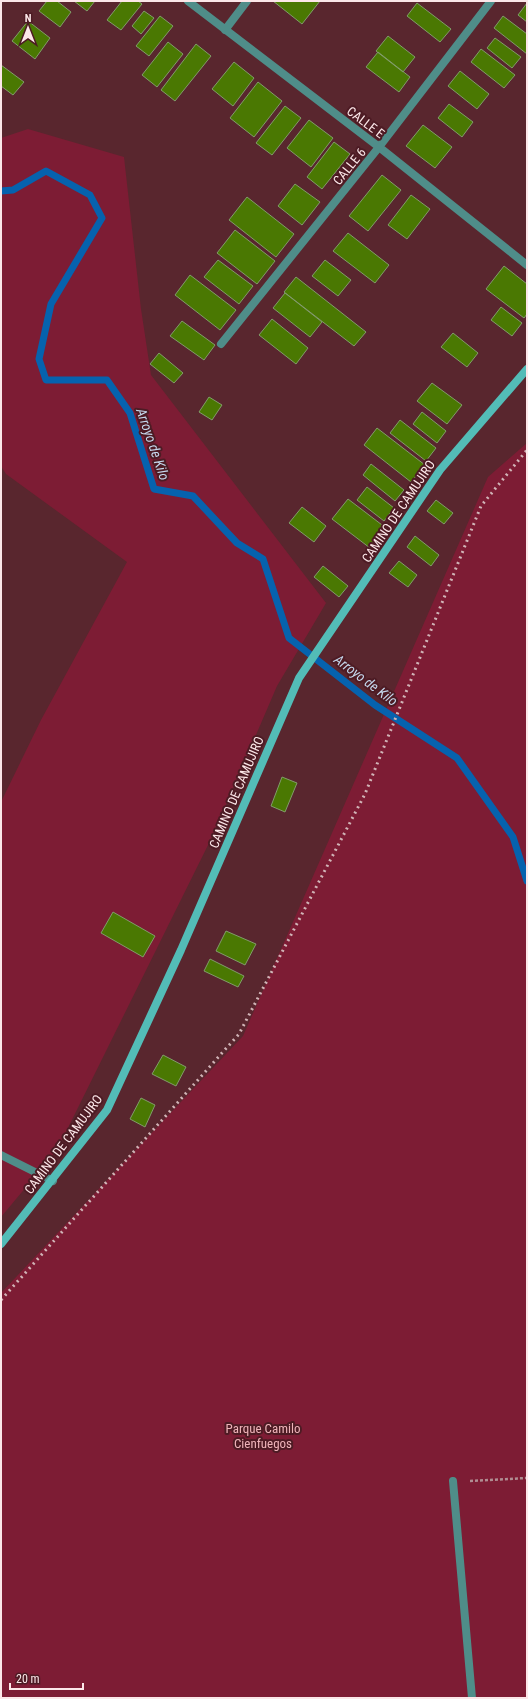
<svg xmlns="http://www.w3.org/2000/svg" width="528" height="1699" font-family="'Roboto Condensed',sans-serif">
<rect width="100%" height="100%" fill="#59262e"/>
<path fill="#7d1c34" d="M28 129 124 157 141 309 151 375 326 603 277 686 212 837 57 1150 1 1217V802L41 720 127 562 6 474 1 466V138Z
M527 443V1698H1V1293L243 1036 488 477Z"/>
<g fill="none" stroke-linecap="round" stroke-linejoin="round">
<path stroke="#0662ae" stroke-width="7" d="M1 191 13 190 46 171 90 195 102 218 51 304 39 359 46 380H107L130 413 154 489 193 496 237 543 263 559 289 638 375 705 457 758 513 837 527 881"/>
</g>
<path fill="#4a7802" stroke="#819c6a" d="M47 1H57L71 12 60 27 39 11Z
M74 1H95L87 11Z
M122 1H138L142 4 121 30 107 20Z
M273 1H320L302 24Z
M417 3 451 29 440 42 407 16Z
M527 3V22L518 15Z
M144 11 154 18 141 34 132 26Z
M160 16 173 26 149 56 136 46Z
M503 16 527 34V54L494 28Z
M28 21 50 38 35 59 12 41Z
M388 36 415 57 403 72 376 51Z
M495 38 521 57 512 68 487 48Z
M168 42 183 54 157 87 142 75Z
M196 44 211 56 175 101 161 90Z
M481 49 515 75 504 88 471 62Z
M378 52 410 77 399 92 366 67Z
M234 62 254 78 233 106 212 89Z
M1 65 24 82 13 95 1 86Z
M460 71 489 94 477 109 448 86Z
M258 82 282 101 254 137 230 118Z
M449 104 473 122 462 137 438 118Z
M285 106 301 118 272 155 256 143Z
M309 120 333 138 311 167 287 148Z
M423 125 452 147 435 168 406 146Z
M334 142 350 154 322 189 307 177Z
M382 175 401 190 368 231 349 216Z
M295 184 320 202 302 225 278 206Z
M411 195 430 209 407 239 388 225Z
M247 197 294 234 276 257 229 220Z
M235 230 275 261 257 284 217 253Z
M348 233 389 265 375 283 333 251Z
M218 260 253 286 239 304 204 277Z
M325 260 351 280 338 296 312 276Z
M504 266 527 284V314L524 318 486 289Z
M190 275 236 310 220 330 175 295Z
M296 277 366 332 354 346 284 292Z
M285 293 322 322 310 337 273 308Z
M501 307 522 323 512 336 491 320Z
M272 319 308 348 296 364 259 335Z
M182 321 215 345 204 360 170 336Z
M453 333 478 353 467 367 441 347Z
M159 353 183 373 174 383 150 364Z
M432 383 462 405 447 424 417 401Z
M209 397 222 405 212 420 199 412Z
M422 412 446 431 437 443 413 424Z
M400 420 436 448 426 461 390 433Z
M377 428 425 465 411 482 364 445Z
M371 464 404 490 395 501 363 475Z
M367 487 394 508 384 521 357 500Z
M348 499 386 528 370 548 332 519Z
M436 500 453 513 444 524 427 511Z
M302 507 326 526 314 542 289 523Z
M415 536 439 555 431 566 407 547Z
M399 561 417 575 408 587 389 573Z
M323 566 348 586 339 597 314 577Z
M282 777 297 783 285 812 271 806Z
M113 912 155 936 143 957 101 933Z
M226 931 256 944 245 965 216 951Z
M210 959 244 976 238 987 204 971Z
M163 1055 186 1067 176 1086 152 1074Z
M141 1098 155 1105 145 1127 130 1119Z"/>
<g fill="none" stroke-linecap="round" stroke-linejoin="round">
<path stroke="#b08d92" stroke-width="2.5" stroke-dasharray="3 2" stroke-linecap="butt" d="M470 1481 527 1478"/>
<path stroke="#4f8d89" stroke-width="8" d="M453 1481 472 1698"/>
<path stroke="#4f8d89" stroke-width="8" d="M188 1 379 147 527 265
M225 30 247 1
M221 344 379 147 491 1
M1 1155 53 1181"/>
<path stroke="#53bcb7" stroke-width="8" d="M1 1244 107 1110 181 950 299 678 440 470 527 369"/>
<path stroke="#d1b4b7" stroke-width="3" stroke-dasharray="2 4" stroke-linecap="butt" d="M1 1300 239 1034 365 794 481 506 527 450"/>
</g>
<g text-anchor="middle" stroke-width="4" stroke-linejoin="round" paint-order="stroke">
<g font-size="13" fill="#fce7e9" stroke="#4d1b24">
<text transform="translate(366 122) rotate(37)" y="5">CALLE E</text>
<text transform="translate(349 166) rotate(-51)" y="5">CALLE 6</text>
<text transform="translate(398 511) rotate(-56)" y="5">CAMINO DE CAMUJIRO</text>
<text transform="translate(236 792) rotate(-67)" y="5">CAMINO DE CAMUJIRO</text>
<text transform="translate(63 1144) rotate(-53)" y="5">CAMINO DE CAMUJIRO</text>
</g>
<g font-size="13" fill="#eeb3b9" stroke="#4d1b24">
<text x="263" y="1433">Parque Camilo<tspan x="263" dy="15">Cienfuegos</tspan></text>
</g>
<g font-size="14" font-style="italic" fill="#c5d7ec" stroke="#4d1b24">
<text transform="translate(153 444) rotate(71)" y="5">Arroyo de Kilo</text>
<text transform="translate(366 680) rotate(37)" y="5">Arroyo de Kilo</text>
</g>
</g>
<rect width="528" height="1699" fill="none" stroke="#fce7e9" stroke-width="4"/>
<g transform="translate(28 28)" stroke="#4d1b24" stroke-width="3" paint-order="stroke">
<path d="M0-3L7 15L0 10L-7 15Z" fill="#fce7e9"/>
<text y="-6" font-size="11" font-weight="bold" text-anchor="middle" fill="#fce7e9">N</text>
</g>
<path d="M10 1683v6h73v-6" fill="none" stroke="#fce7e9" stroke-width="2"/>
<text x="16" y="1683" font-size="12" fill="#fce7e9" stroke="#4d1b24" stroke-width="3" paint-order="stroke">20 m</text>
</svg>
